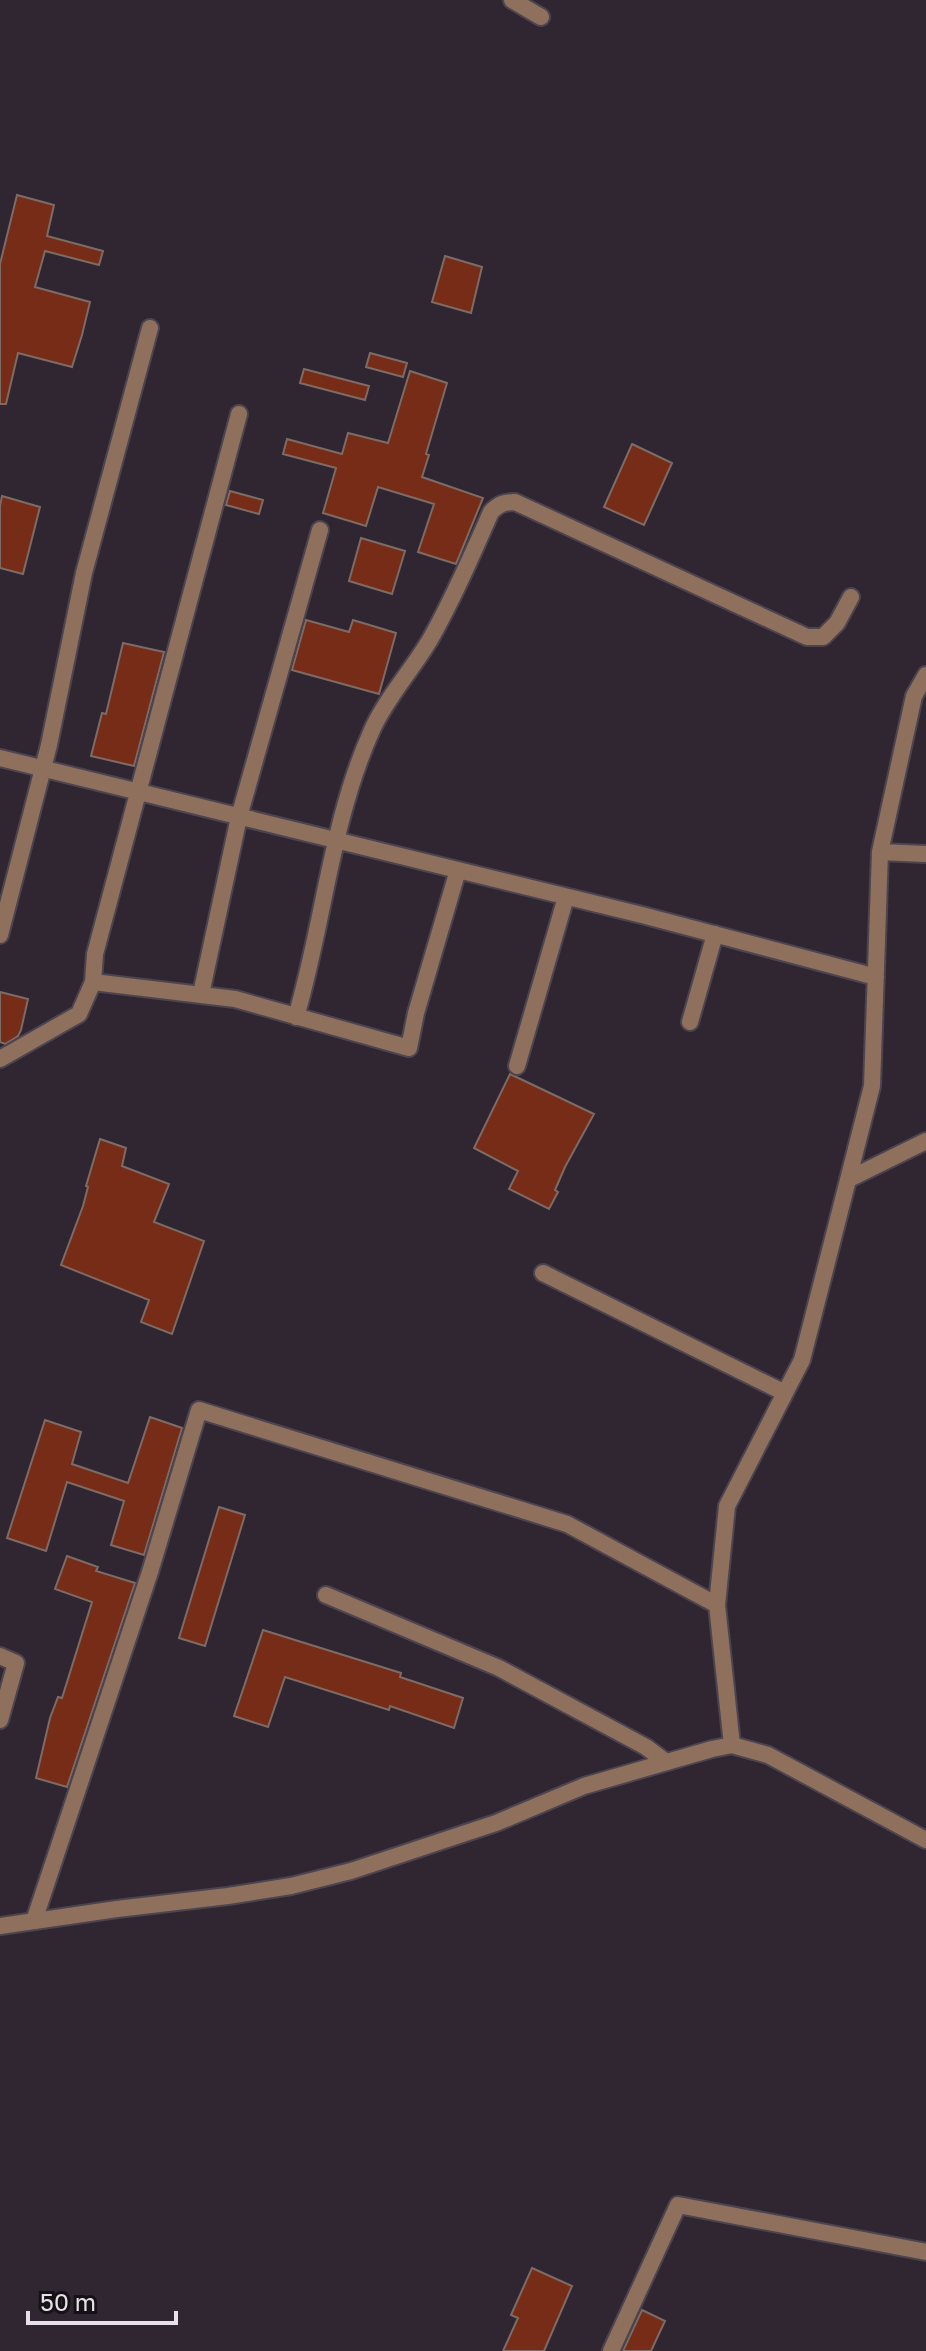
<svg xmlns="http://www.w3.org/2000/svg" width="926" height="2351" font-family="'Golos Text',sans-serif">
<rect width="100%" height="100%" fill="#2f2632"/>
<path fill="#762c17" stroke="#7d6b65" stroke-width="2" d="M17 195 54 205 47 236 103 251 99 265 45 251 35 287 90 302 82 335 72 367 18 353 6 404H0V264Z
M445 256 482 267 471 313 432 302Z
M370 353 407 363 403 377 366 367Z
M304 369 369 386 365 400 300 383Z
M410 371 447 383 426 454 429 455 422 477 483 498 456 564 418 552 434 504 378 487 366 526 323 513 336 468 283 454 287 439 342 454 348 433 388 443Z
M632 444 672 463 644 525 604 507Z
M230 491 263 500 259 514 226 505Z
M2 496 40 507 23 574 0 568V506Z
M361 538 405 551 392 594 349 581Z
M306 620 349 632 353 620 396 633 379 694 292 670Z
M123 643 164 652 134 766 91 756 102 713 106 714Z
M0 992 28 999 21 1030 18 1036 5 1044 0 1042Z
M510 1074 594 1114 565 1167 555 1190 558 1192 549 1209 509 1189 518 1171 474 1148Z
M100 1139 126 1148 122 1166 169 1184 154 1222 204 1241 172 1334 141 1322 149 1300 61 1265 83 1206 88 1187 86 1186Z
M150 1417 182 1428 144 1555 111 1545 124 1501 67 1482 46 1551 7 1538 45 1420 81 1432 72 1464 128 1483Z
M219 1507 245 1515 205 1646 179 1638Z
M67 1556 98 1567 96 1571 135 1583 67 1787 36 1778 50 1718 58 1697 62 1698 92 1602 55 1589Z
M263 1630 401 1673 400 1677 463 1698 454 1728 390 1706 389 1710 285 1677 268 1727 234 1716Z
M532 2268 572 2286 544 2351H503L518 2318 511 2315Z
M642 2310 665 2321 651 2351H623Z"/>
<g fill="none" stroke-linecap="round" stroke-linejoin="round">
<g stroke="#4c444f" stroke-width="20">
<path id="minor" d="M512 0 541 17
M0 758 642 915 876 977
M880 852 926 854
M0 935 49 745 84 573 150 328
M93 982 235 999 409 1048 416 1013 458 870
M201 994 239 817 320 530
M296 1017C324 922 331 821 372 730 387 697 413 669 431 638 454 597 472 555 491 512 499 504 504 502 515 502L807 637H823L837 623 851 597
M690 1022 715 934
M0 1059 79 1014 93 982 95 954 239 414
M517 1066 566 897
M849 1179 926 1141
M543 1273 785 1393
M326 1595 499 1668 646 1747 666 1762
M0 1656 16 1663 0 1720
M732 1745 717 1605 727 1506 802 1360 872 1086 880 852 914 696 926 675
M34 1921 150 1572 199 1410 567 1524 717 1605
M611 2351 678 2205 926 2252"/>
</g>
<g stroke="#4c444f" stroke-width="20">
<path id="tertiary" d="M0 1926 117 1909 228 1896 291 1886 351 1871 496 1823 584 1786 712 1749 732 1745 768 1755 926 1840"/>
</g>
<use href="#minor" stroke="#8f705c" stroke-width="16"/>
<use href="#tertiary" stroke="#8f705c" stroke-width="16"/>
</g>
<path d="M28 2311v12h148v-12" fill="none" stroke="#e6e0e8" stroke-width="4"/>
<text x="40" y="2311" font-size="24" fill="#e6e0e8" stroke="#151116" stroke-width="6" paint-order="stroke">50 m</text>
</svg>
